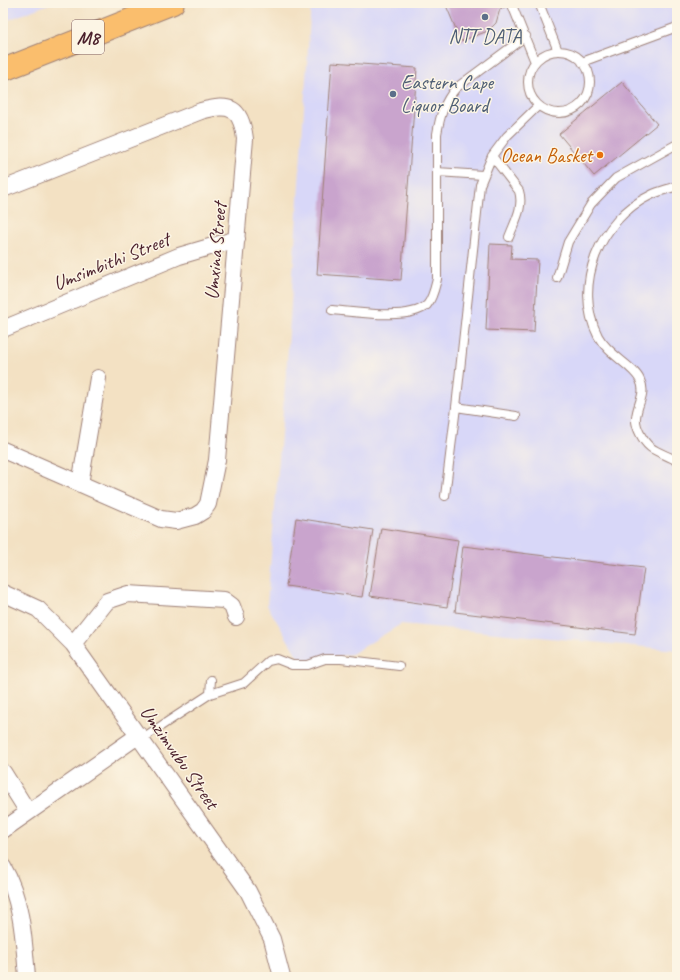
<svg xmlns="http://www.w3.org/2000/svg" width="680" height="980" font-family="Caveat,sans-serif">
<rect width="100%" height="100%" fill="#fcf5e5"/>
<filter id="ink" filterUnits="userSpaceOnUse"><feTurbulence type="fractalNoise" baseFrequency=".025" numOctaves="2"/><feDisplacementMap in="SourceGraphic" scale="8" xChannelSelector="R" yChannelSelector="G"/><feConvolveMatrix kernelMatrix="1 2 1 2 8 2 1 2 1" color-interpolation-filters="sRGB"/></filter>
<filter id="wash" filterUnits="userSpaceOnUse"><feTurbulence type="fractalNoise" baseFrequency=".012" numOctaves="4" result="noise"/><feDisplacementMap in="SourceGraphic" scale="16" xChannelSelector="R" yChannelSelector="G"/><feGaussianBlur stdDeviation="0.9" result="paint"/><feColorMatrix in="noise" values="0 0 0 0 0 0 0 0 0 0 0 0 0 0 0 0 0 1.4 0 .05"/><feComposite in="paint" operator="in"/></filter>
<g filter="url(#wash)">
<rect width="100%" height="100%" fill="#f3e1c3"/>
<path fill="#d8d7f8" d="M3 3H51L3 22Z
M311 3H677V650L401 624 352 654 301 662 267 605 288 349Z"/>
<g id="blocks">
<path fill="#c9a4cd" d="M445 3H515L500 9 496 23 488 31 461 41Z
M332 62 417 68 401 280 317 274Z
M622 82 657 124 594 176 559 134Z
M490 244 512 245 511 259 538 260 534 332 486 330Z
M296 518 373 530 362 597 286 586Z
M381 528 458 540 447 607 370 596Z
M463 546 644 568 635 634 455 612Z"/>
</g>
</g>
<g filter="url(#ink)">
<use href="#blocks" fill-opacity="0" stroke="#9e8077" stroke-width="1"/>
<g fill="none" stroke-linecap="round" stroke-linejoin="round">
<g stroke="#9e8077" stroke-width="10">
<path id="service" d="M539 3 558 51
M512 5 535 62
M528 82a31 31 0 1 1 62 0a31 31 0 1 1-62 0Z
M582 62 677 27
M492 156 519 191C524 207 515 221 509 237
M437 172 483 175
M677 186C669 189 659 191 651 195 600 219 572 285 598 336 608 355 634 366 640 380 647 394 637 403 636 418 635 427 643 441 650 447 658 453 669 456 677 461
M557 278 568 242 591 204 616 178 677 144
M332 310C355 312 409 321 427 305 433 298 435 287 437 279V134C440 116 444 102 456 88L526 36
M456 407 516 416
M445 496 456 407 480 185 492 156 507 136 538 106
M210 694 244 683 268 661 277 659 292 665H308L325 659H341L399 666
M141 739 210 694 211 680"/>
</g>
<g stroke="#9e8077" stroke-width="18">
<path id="minor" d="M3 189 201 111C230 103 241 107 245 139L217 460 208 504 203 511 195 516 176 521 161 519 3 450
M3 329 179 256 237 239
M80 484 98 378
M3 593 38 609 73 644 248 891 272 939 282 977
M73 644 107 601 128 594 224 600 232 606 236 617
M3 772 28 812
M3 830 139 735
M3 867C22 899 24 941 27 977"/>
</g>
<g stroke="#9e8077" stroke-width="24">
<path id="primary" d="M3 70 173 3"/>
</g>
<use href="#service" stroke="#fff" stroke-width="8"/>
<use href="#minor" stroke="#fff" stroke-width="16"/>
<use href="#primary" stroke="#fabe6d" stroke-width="22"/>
</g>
</g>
<g fill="#5c6f8a" stroke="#fcf5e5" stroke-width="1.5">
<circle cx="485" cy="17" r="4"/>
<circle cx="393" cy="94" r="4"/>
</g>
<circle fill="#e8710a" stroke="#fcf5e5" stroke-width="1.5" cx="600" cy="155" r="4"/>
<g text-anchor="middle" stroke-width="3" stroke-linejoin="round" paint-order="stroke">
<rect fill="#fcf5e5" stroke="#7f5f63" stroke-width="1" x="72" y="20" width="32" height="34" rx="3"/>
<g font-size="19" font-weight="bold" fill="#4a1f2b">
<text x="88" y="44">M8</text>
</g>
<g font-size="20" fill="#4e5e75" stroke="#fcf5e5">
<text x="485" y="43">NTT DATA</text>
<text x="401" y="89" text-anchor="start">Eastern Cape<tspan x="401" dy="23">Liquor Board</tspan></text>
</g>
<g font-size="20" fill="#c56008" stroke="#fcf5e5" text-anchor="end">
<text x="592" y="162">Ocean Basket</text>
</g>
<g font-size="20" fill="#4a1f2b" stroke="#fcf5e5">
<text transform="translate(215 251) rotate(-85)" y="7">Umxina Street</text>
<text transform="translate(111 261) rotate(-22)" y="7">Umsimbithi Street</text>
<text transform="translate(180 757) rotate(55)" y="7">Umzimvubu Street</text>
</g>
</g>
<rect width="680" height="980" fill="none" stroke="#fcf5e5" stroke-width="16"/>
</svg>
